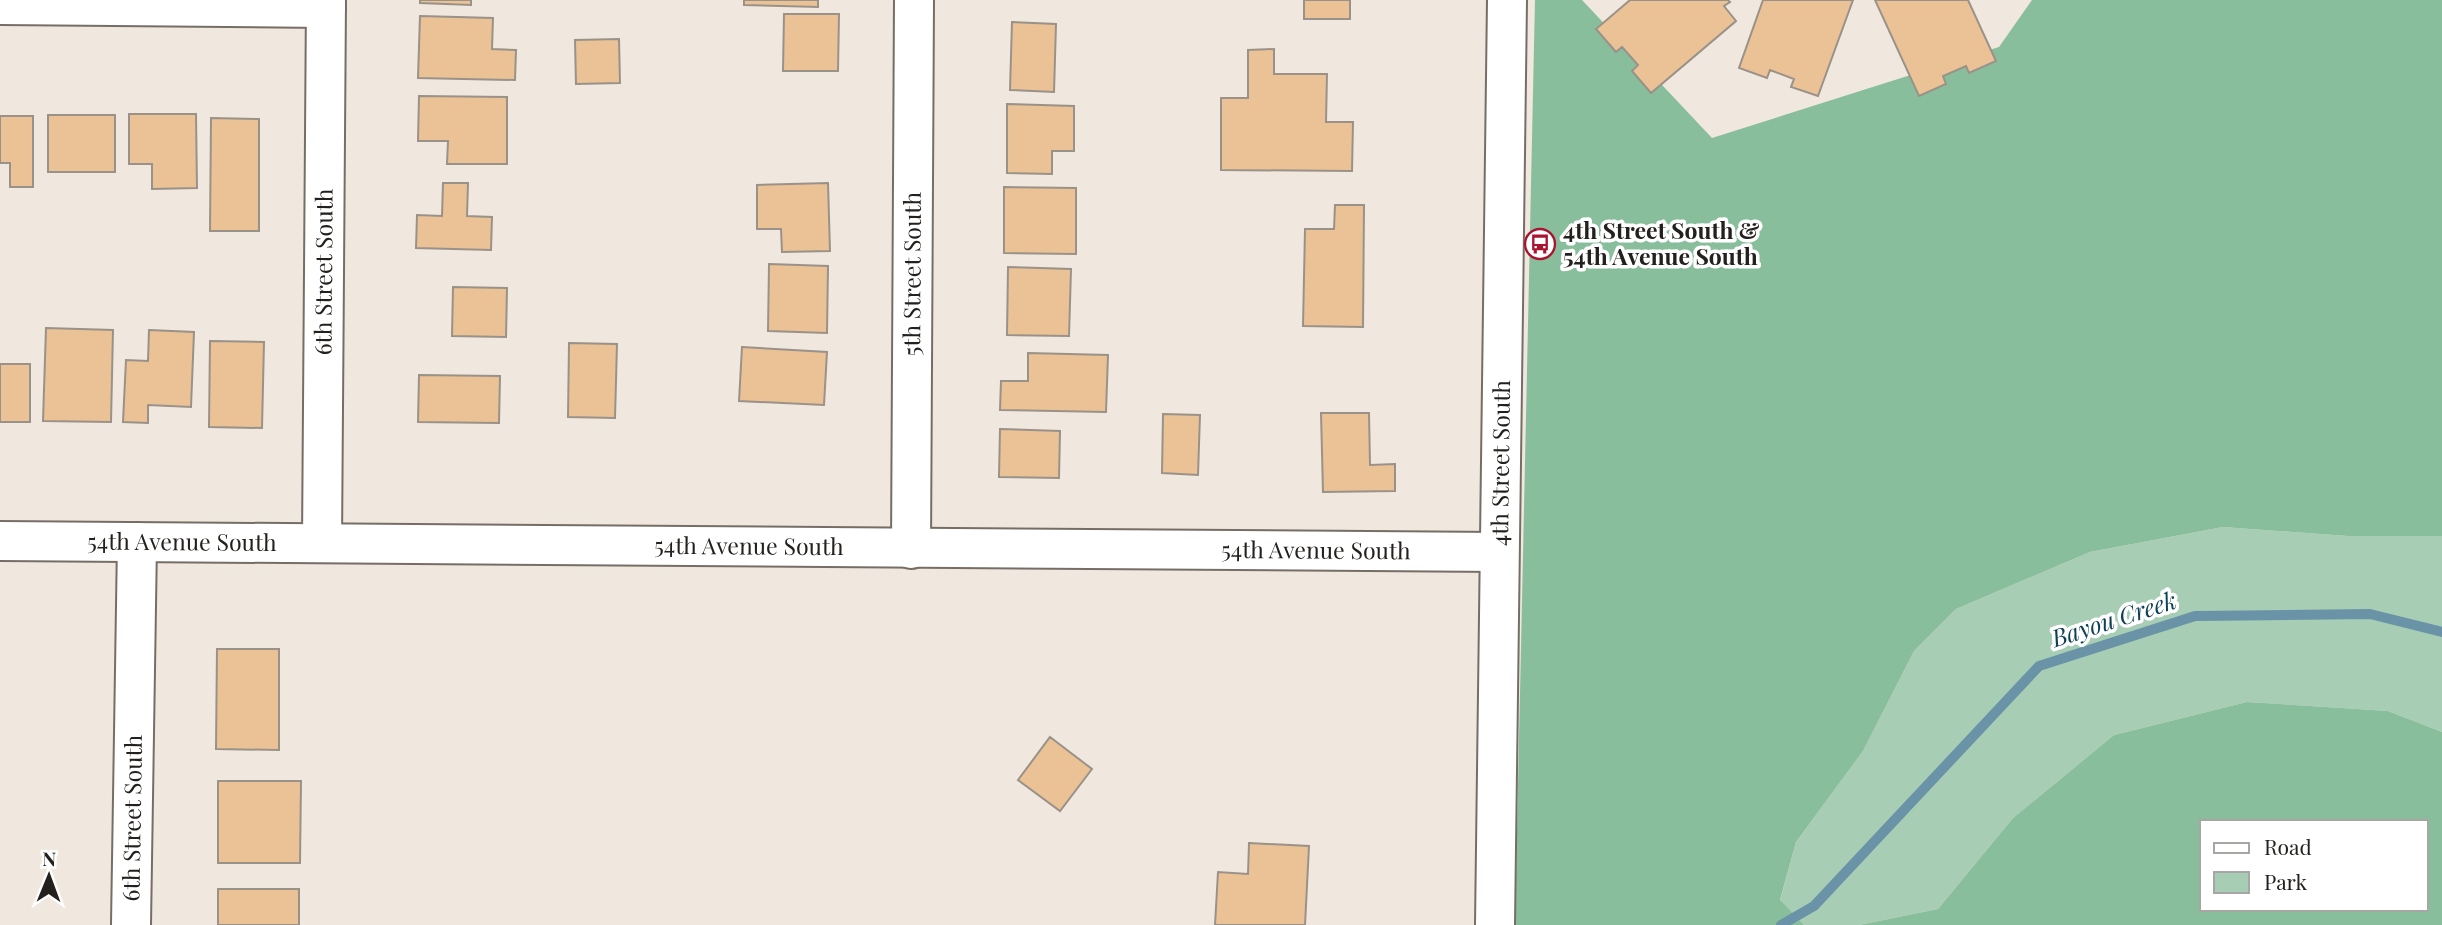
<svg xmlns="http://www.w3.org/2000/svg" width="2442" height="925" font-family="'Playfair Display',serif">
<rect width="100%" height="100%" fill="#f0e7de"/>
<path fill="#a7ceb4" d="M2223 527 2348 536H2442V732L2388 711 2247 702 2114 735 2013 818 1938 909 1859 925H1804L1780 901 1796 842 1863 751 1914 651 1956 609 2090 552Z"/>
<path fill="#89be9c" fill-rule="evenodd" d="M1535 0H1582L1712 138 1999 47 2032 0H2442V536H2348L2223 527 2090 552 1956 609 1914 651 1863 751 1796 842 1780 900 1804 925H1515Z
M2247 702 2388 711 2442 732V925H1859L1938 909 2013 818 2114 735ZM2202 822H2426V909H2202Z"/>
<g fill="none" stroke-linecap="round" stroke-linejoin="round">
<path stroke="#6a93a7" stroke-width="10" d="M1781 925 1814 906 2039 666 2195 616 2370 614 2442 632"/>
</g>
<path fill="#ebc296" stroke="#9a9289" stroke-width="2" d="M420 0H471V5L420 3Z
M744 0H818V7L744 5Z
M1304 0H1350V19H1304Z
M1630 0H1728L1730 2 1724 6 1736 21 1651 93 1632 71 1638 65 1622 47 1616 52 1596 29Z
M1763 0H1853L1818 96 1791 87 1794 79 1770 70 1767 78 1739 68Z
M1875 0H1968L1996 61 1969 73 1966 66 1943 76 1946 84 1919 96Z
M784 14H839L838 71H783Z
M420 16 493 18 492 49 516 50 515 80 418 78Z
M1012 22 1056 24 1054 92 1010 90Z
M619 39 620 83 576 84 575 40Z
M1274 49V74H1327L1326 122H1353L1352 171 1221 170V98H1248V50Z
M419 96 507 97V164H447L448 141H418Z
M1007 104 1074 106V151H1052V174L1007 173Z
M129 114H196L197 188 152 189V164H129Z
M48 115H115V172H48Z
M0 116H33V187H10V163H0Z
M211 118 259 119V231H210Z
M443 183H468L467 216 492 217 491 250 416 248 417 215 442 216Z
M828 183 830 251 782 252 781 229H757V185Z
M1004 187 1076 188V254L1004 253Z
M1335 205H1364L1363 327 1303 326 1305 229H1334Z
M769 264 828 266 827 333 768 331Z
M1008 267 1071 269 1069 336 1007 335Z
M453 287 507 288 506 337 452 336Z
M46 328 113 330 111 422 43 421Z
M149 330 194 332 191 407 148 405V423L123 422 126 360 148 361Z
M210 341 264 342 262 428 209 427Z
M569 343 617 344 615 418 568 417Z
M742 347 827 352 824 405 739 401Z
M1028 353 1108 355 1106 412 1000 410 1001 381H1028Z
M0 364H30V422H0Z
M419 375 500 376 499 423 418 422Z
M1321 413H1369L1370 465 1395 464V491L1323 492Z
M1163 414 1200 415 1198 475 1162 473Z
M1000 429 1060 431 1059 478 999 477Z
M217 649H279V750L216 749Z
M1050 737 1092 769 1060 811 1018 780Z
M218 781H301L300 863H218Z
M1249 843 1309 846 1305 925H1215L1218 872 1248 874Z
M218 889H299V925H218Z"/>
<g fill="none" stroke-linecap="round" stroke-linejoin="round">
<g stroke="#766e66" stroke-width="42">
<g id="minor">
<path d="M0 5 326 8"/>
<path id="s1" d="M0 541 1499 552"/>
<path id="s2" d="M322 543 326 0"/>
<path id="s3" d="M911 549 914 0"/>
<path id="s4" d="M131 925 137 542"/>
<path id="s5" d="M1495 925 1507 0"/>
</g>
</g>
<use href="#minor" stroke="#fff" stroke-width="38"/>
</g>
<defs>
<g id="bus-ring" transform="scale(1.575)"><circle r="9.5" fill="#fff" stroke="#aa1431" stroke-width="1.5"/><path d="M-5-6H5V4H4V6H2V4H-2V6H-4V4H-5ZM-3.5-4V0h7V-4ZM-3.5 1.2v1.5H-2V1.2ZM2 1.2v1.5H3.5V1.2Z" fill="#aa1431"/></g>
</defs>
<g fill-rule="evenodd">
<use href="#bus-ring" x="1540" y="244"/>
</g>
<g text-anchor="middle" stroke-width="7" stroke-linejoin="round" paint-order="stroke">
<g font-size="23" font-weight="bold" fill="#23201d" stroke="#fff" text-anchor="start">
<text x="1563" y="239">4th Street South &amp;<tspan x="1563" dy="26">54th Avenue South</tspan></text>
</g>
<g font-size="23" fill="#23201d" stroke="#fff">
<text dy="8" stroke="none"><textPath href="#s2" startOffset="271">6th Street South</textPath></text>
<text dy="8" stroke="none"><textPath href="#s3" startOffset="275">5th Street South</textPath></text>
<text dy="8" stroke="none"><textPath href="#s5" startOffset="462">4th Street South</textPath></text>
<text dy="8" stroke="none"><textPath href="#s1" startOffset="182">54th Avenue South</textPath></text>
<text dy="8" stroke="none"><textPath href="#s1" startOffset="749">54th Avenue South</textPath></text>
<text dy="8" stroke="none"><textPath href="#s1" startOffset="1316">54th Avenue South</textPath></text>
<text dy="8" stroke="none"><textPath href="#s4" startOffset="107">6th Street South</textPath></text>
</g>
<g font-size="24" font-style="italic" fill="#0e4056" stroke="#fff">
<text transform="translate(2114 620) rotate(-18)" y="8">Bayou Creek</text>
</g>
</g>
<rect x="2200" y="820" width="228" height="91" fill="#ffffff" stroke="#a7a6a5" stroke-width="2"/>
<rect x="2214" y="843" width="35" height="10" fill="#ffffff" stroke="#a7a6a5" stroke-width="2"/>
<text x="2264" y="855" font-size="21" fill="#23201d">Road</text>
<rect x="2214" y="872" width="35" height="21" fill="#a7ceb4" stroke="#a7a6a5" stroke-width="2"/>
<text x="2264" y="890" font-size="21" fill="#23201d">Park</text>
<g transform="translate(49 876) rotate(1)" stroke="#ffffff" stroke-width="5" paint-order="stroke">
<path d="M0-5L12 26L0 18L-12 26Z" fill="#23201d"/>
<text y="-10" font-size="19" font-weight="bold" text-anchor="middle" fill="#23201d">N</text>
</g>
</svg>
